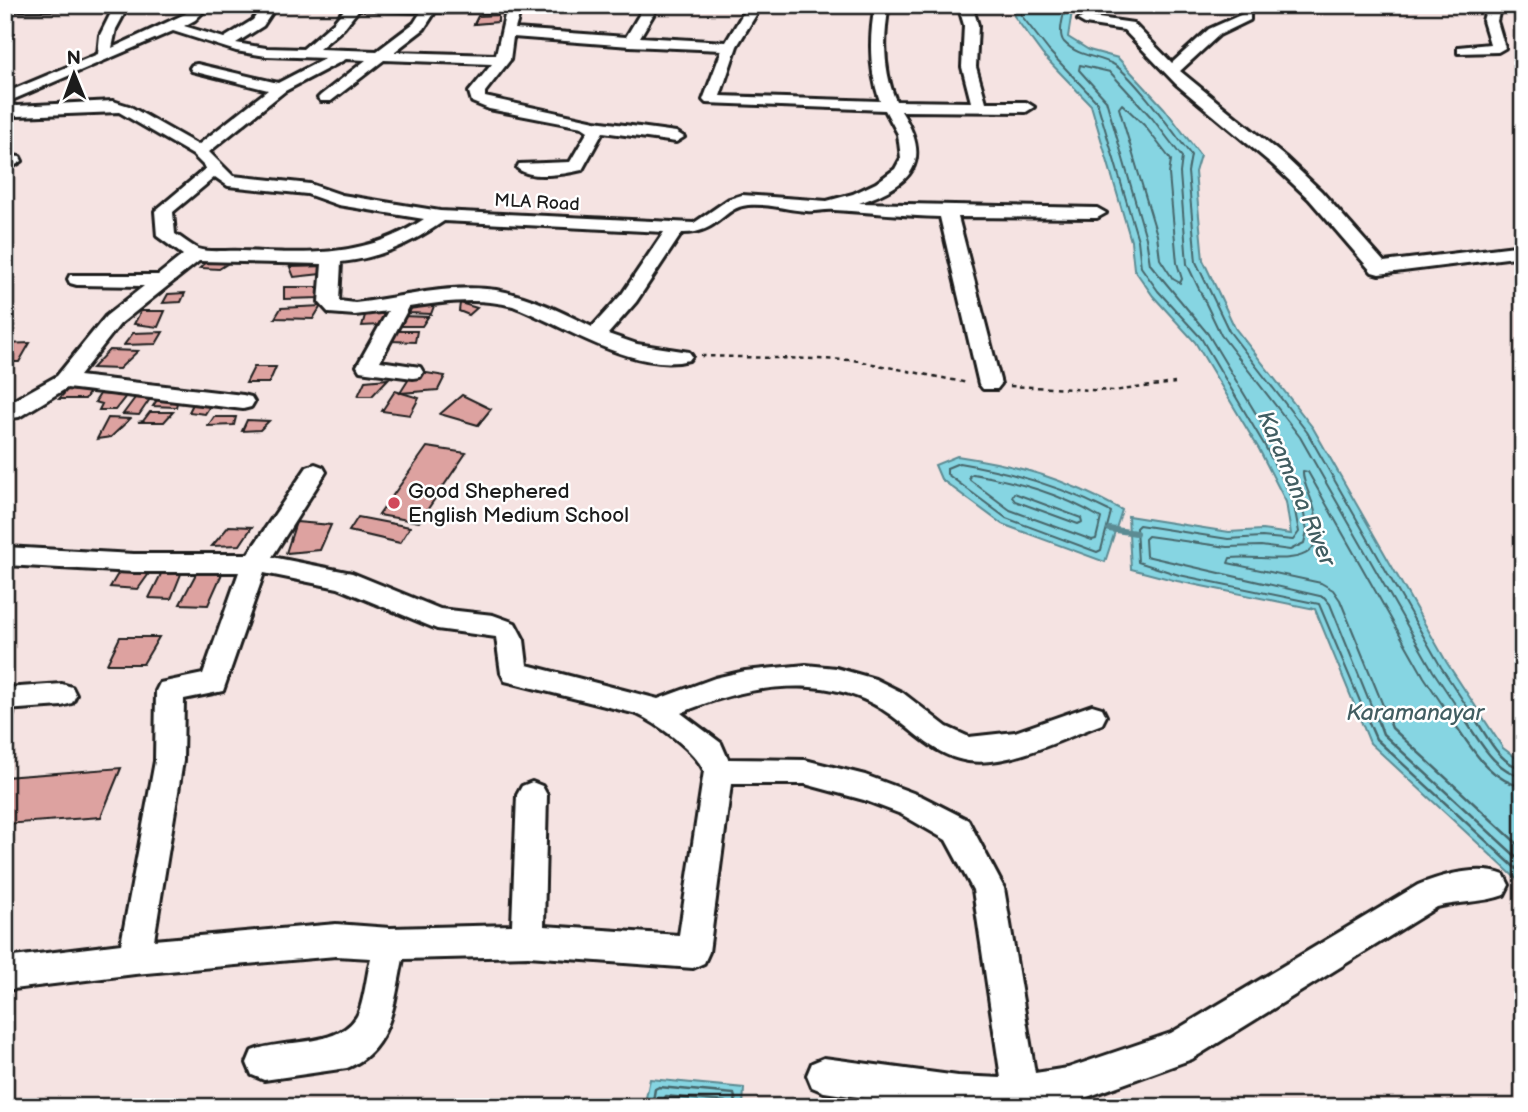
<svg xmlns="http://www.w3.org/2000/svg" width="1528" height="1112" font-family="'Balsamiq Sans',sans-serif">
<rect width="100%" height="100%" fill="#f5e3e2"/>
<filter id="ink" filterUnits="userSpaceOnUse"><feTurbulence type="fractalNoise" baseFrequency=".0143" numOctaves="2"/><feDisplacementMap in="SourceGraphic" scale="14" xChannelSelector="R" yChannelSelector="G"/><feConvolveMatrix kernelMatrix="1 2 1 2 8 2 1 2 1" color-interpolation-filters="sRGB"/></filter>
<g filter="url(#ink)">
<path fill="#86d5e2" stroke="#5c8b93" stroke-width="2" d="M1014 5H1073L1068 37 1089 50 1118 58 1164 108 1200 155 1195 172 1203 260 1235 328 1313 428 1447 663 1503 748 1523 763V885L1370 743 1315 609 1177 581 1131 569 1128 516 1229 532 1262 530 1291 534 1286 502 1259 449 1195 342 1153 296 1134 269 1131 241 1091 105 1043 55 1014 16Z
M957 456C1022 466 1063 478 1122 510L1105 562 1002 524 941 479 935 465Z
M650 1079 744 1088 743 1107H644Z"/>
<g fill="none" stroke-linecap="round" stroke-linejoin="round">
<path stroke="#46666b" stroke-width="2" d="M1021 5V15L1049 51 1097 102 1138 240 1141 267 1158 291 1201 338 1265 446 1293 500 1299 532 1293 540 1262 537 1228 539 1139 525 1136 528 1138 562 1179 575 1319 604 1370 725
M1066 5C1064 14 1057 34 1064 42 1077 56 1097 56 1113 64 1132 74 1176 136 1191 155L1188 172 1196 262 1229 331 1307 432 1441 667 1479 725
M1122 104 1144 125 1171 160 1169 174 1177 263 1182 279 1180 283 1173 279 1160 259 1157 235 1119 108Z
M959 463C1013 472 1063 487 1111 512L1101 550 1097 552 1006 518 947 474V468Z
M973 474C1019 482 1061 494 1101 518L1096 539 1092 540 1010 510 970 480 969 476Z
M1014 493 1081 518 1082 522 1078 524 1015 501 1012 497Z
M1379 725 1330 604 1324 597 1146 556 1145 539 1148 536 1227 547 1261 546 1290 550 1304 543 1307 531 1301 497 1273 442 1208 334 1150 264 1146 238 1106 100 1079 70 1080 65 1110 72 1152 118 1182 157 1180 173 1187 264 1221 335 1300 437 1433 671 1469 725
M1391 725 1340 600 1333 590 1321 583 1228 563 1230 558C1271 554 1333 577 1314 508 1311 496 1302 482 1303 471L1308 472 1424 677 1456 725"/>
<path stroke="#46666b" stroke-width="2.5" d="M1369 723 1376 739 1523 875
M1379 723 1383 734 1523 863
M1390 723 1392 728 1523 849
M1454 723C1473 750 1489 780 1523 787
M1467 723C1482 745 1495 770 1523 777
M1478 723C1489 740 1501 765 1523 768
M652 1107 655 1089 659 1087 734 1094 737 1107
M661 1107 666 1096 725 1102 728 1107"/>
<path stroke="#5c8b93" stroke-width="6" d="M1109 529 1136 533"/>
</g>
<path fill="#dda2a0" stroke="#1c1c1c" stroke-width="2" d="M498 15V22L474 24 478 16Z
M209 260 227 264 219 269 200 268Z
M329 266 321 274 294 277 290 267Z
M284 287H327L321 298 284 299Z
M185 293 181 302 163 303 168 294Z
M460 303 477 308 469 315 459 311Z
M413 305 434 306 431 314 409 313Z
M321 306 313 319 275 318 281 308Z
M141 311H165L158 327 134 324Z
M366 312H387L381 325 362 326Z
M401 316 428 317 422 326H398Z
M396 331H417L415 342 392 341Z
M163 332 156 344 124 345 133 333Z
M30 343 19 362H5V344Z
M109 350 138 351 119 369 92 368Z
M254 367H276L269 383H246Z
M414 371 445 376 438 390 400 393Z
M388 379 372 396H358L365 381Z
M69 388 91 390 85 399H59Z
M395 391 419 398 410 415 382 411Z
M100 394 126 396 115 410H99L102 404 95 402Z
M462 395 491 409 478 425 440 414Z
M159 397 178 399 176 407 153 406Z
M135 398 150 399 139 415 123 414Z
M194 402 210 406 205 414 189 412Z
M150 412H173L164 422H138L143 421Z
M214 417H236L234 425 208 426Z
M108 418 130 419 111 437 97 439Z
M247 420 269 421 260 430 242 431Z
M427 447 466 453 419 522 379 515Z
M358 517 410 527 400 543 349 531Z
M296 522 331 525 320 550 286 553Z
M229 526 252 527 240 545 212 546Z
M122 567 153 568 138 589 110 587Z
M164 568 183 569 171 599 149 598Z
M224 569 208 605 180 604 198 570Z
M120 637H159L143 664H107Z
M5 713 15 714 5 742Z
M121 768 101 817 5 824V777Z"/>
<g fill="none" stroke-linecap="round" stroke-linejoin="round">
<g stroke="#1c1c1c" stroke-width="6">
<path id="minor" d="M5 5H129L116 29 112 48 185 14 195 5H210L195 20 184 26 224 38 253 20 263 5H277L263 26 236 43 266 48 303 49 334 22 348 5H522L515 29 626 37 645 5H659L640 37 726 42 748 5H762L737 46 720 96 880 101C869 70 869 37 875 5H889C883 38 883 71 896 101L971 102 962 67 964 25 958 5H972L978 25 976 67 986 102H1026L1034 107 1026 112 901 111C934 163 911 185 859 203L1097 208 1106 213 1097 218 958 217 1001 384 997 389H983L979 384 940 217C904 216 869 212 834 210 825 209 816 212 807 211 788 210 768 203 748 205 723 207 718 234 682 233L636 302 608 334 637 344 689 352 692 356 689 360C635 374 563 325 513 306 478 297 445 302 409 307L380 361 420 367 423 372 420 377 413 378 367 372 360 371 357 366 388 311 355 315 329 313 319 302 322 264 199 261 120 324 79 376 243 395 251 397 254 402 251 407 243 409 67 388 19 417 5 419V405L57 376 106 316 144 286 77 285 70 283 68 279 70 275H158L183 255 157 236 155 211 206 168 193 155 119 112 17 116 5 113V93L98 54 100 35 113 9 5 10ZM359 9 421 12 414 23 377 51 319 49 344 28ZM506 11 496 55 394 52 424 29 435 12ZM173 31 236 51 266 56 326 58 278 83 197 64 192 65 190 68 192 71 268 90 198 145 129 106 113 101 17 106 5 103ZM513 37 630 46 722 50 703 100 706 103 885 110 898 134 901 158 895 169 876 183 853 194 827 201 742 195 729 199 694 223 440 211 342 195 310 184 233 176 209 152 285 91 346 59 366 60 321 95 318 98 321 101H331L384 60 492 64 469 92 472 102 489 109 582 127 588 131 570 162 519 164 517 168C530 180 565 174 582 170L603 132 676 142 684 137 676 132 595 121 485 97V92L510 60ZM215 177 228 186 307 194 338 205 424 219C366 258 308 254 241 251 228 250 209 253 198 249 190 245 182 238 175 234L173 212ZM444 221 664 232 622 294 592 327C562 312 530 296 496 290 450 283 401 298 355 303L339 301 341 262C380 258 412 243 444 221Z
M1487 5H1501L1497 21 1505 48 1498 52 1458 53V47L1490 44 1483 21Z
M1245 13 1250 14V20L1219 35 1180 71 1285 157 1321 191 1384 262 1523 245V256L1379 274 1372 272 1309 199 1273 165 1176 84 1124 30 1085 24 1078 20 1085 16 1133 23 1172 63 1209 29Z
M5 155 20 157 22 161 14 166 5 165Z
M315 464 323 467 326 472 272 557 352 573 440 609 493 615 515 623 524 640 527 665 658 699 715 678 745 671 806 665 836 668 875 679 903 693 947 727 969 737 1015 732 1092 705 1102 708 1106 716 1102 724C1064 738 1009 767 968 761 936 756 916 733 891 715 831 670 746 685 681 713L721 743 728 759 805 760 865 775 921 796 968 820 1004 888 1035 1073 1068 1068 1171 1033 1418 885C1443 875 1478 865 1504 875L1509 885 1504 895C1483 903 1459 901 1437 907L1192 1059 1068 1104 1046 1107H924L824 1092 812 1087 807 1075 812 1063 824 1058 958 1076 1001 1078 973 890 946 840 901 814 864 800 805 784H731L709 952 704 963 693 968 528 956 403 959C394 1001 392 1050 347 1068L264 1080 252 1075 247 1063 252 1051C283 1038 337 1049 357 1016 364 1004 367 973 371 958L336 956 135 974 5 990V958L121 944 155 761 156 691 160 683 203 674 239 572H134L5 565V547L134 554H248L307 467ZM264 573 338 588 437 629 496 637 501 673 505 681 637 714C657 723 696 751 704 771L679 935 544 926 547 795 542 786 532 782 522 786 517 795 512 925 390 928 336 924 154 940 183 761 184 699 223 691Z
M62 684 72 687 76 695 72 703 62 706 5 710V688Z"/>
</g>
<path stroke="#1c1c1c" stroke-width="2.5" stroke-dasharray="4.5 4.5" stroke-linecap="butt" d="M701 356 853 360 968 383
M1010 386 1113 391 1175 383"/>
<use href="#minor" fill="#fff" fill-rule="evenodd"/>
</g>
</g>
<circle fill="#d1495b" stroke="#fff" stroke-width="2.5" cx="394" cy="503" r="7"/>
<g text-anchor="middle" stroke-width="5" stroke-linejoin="round" paint-order="stroke">
<g font-size="18" fill="#1c1c1c" stroke="#fff">
<text transform="translate(537 202) rotate(3)" y="6">MLA Road</text>
</g>
<g font-size="21" fill="#1c1c1c" stroke="#fff" text-anchor="start">
<text x="408" y="498">Good Shephered<tspan x="408" dy="24">English Medium School</tspan></text>
</g>
<g font-size="23" font-style="italic" fill="#415d61" stroke="#fff">
<text transform="translate(1297 488) rotate(67)" y="8">Karamana River</text>
<text x="1415" y="720">Karamanayar</text>
</g>
</g>
<rect width="1528" height="1112" fill="none" stroke="#fff" stroke-width="28"/>
<rect x="14" y="14" width="1500" height="1084" fill="none" stroke="#1c1c1c" stroke-width="2.5" filter="url(#ink)"/>
<g transform="translate(74 74) rotate(359)" stroke="#ffffff" stroke-width="5" paint-order="stroke">
<path d="M0-5L12 26L0 18L-12 26Z" fill="#1c1c1c"/>
<text y="-10" font-size="19" font-weight="bold" text-anchor="middle" fill="#1c1c1c">N</text>
</g>
</svg>
